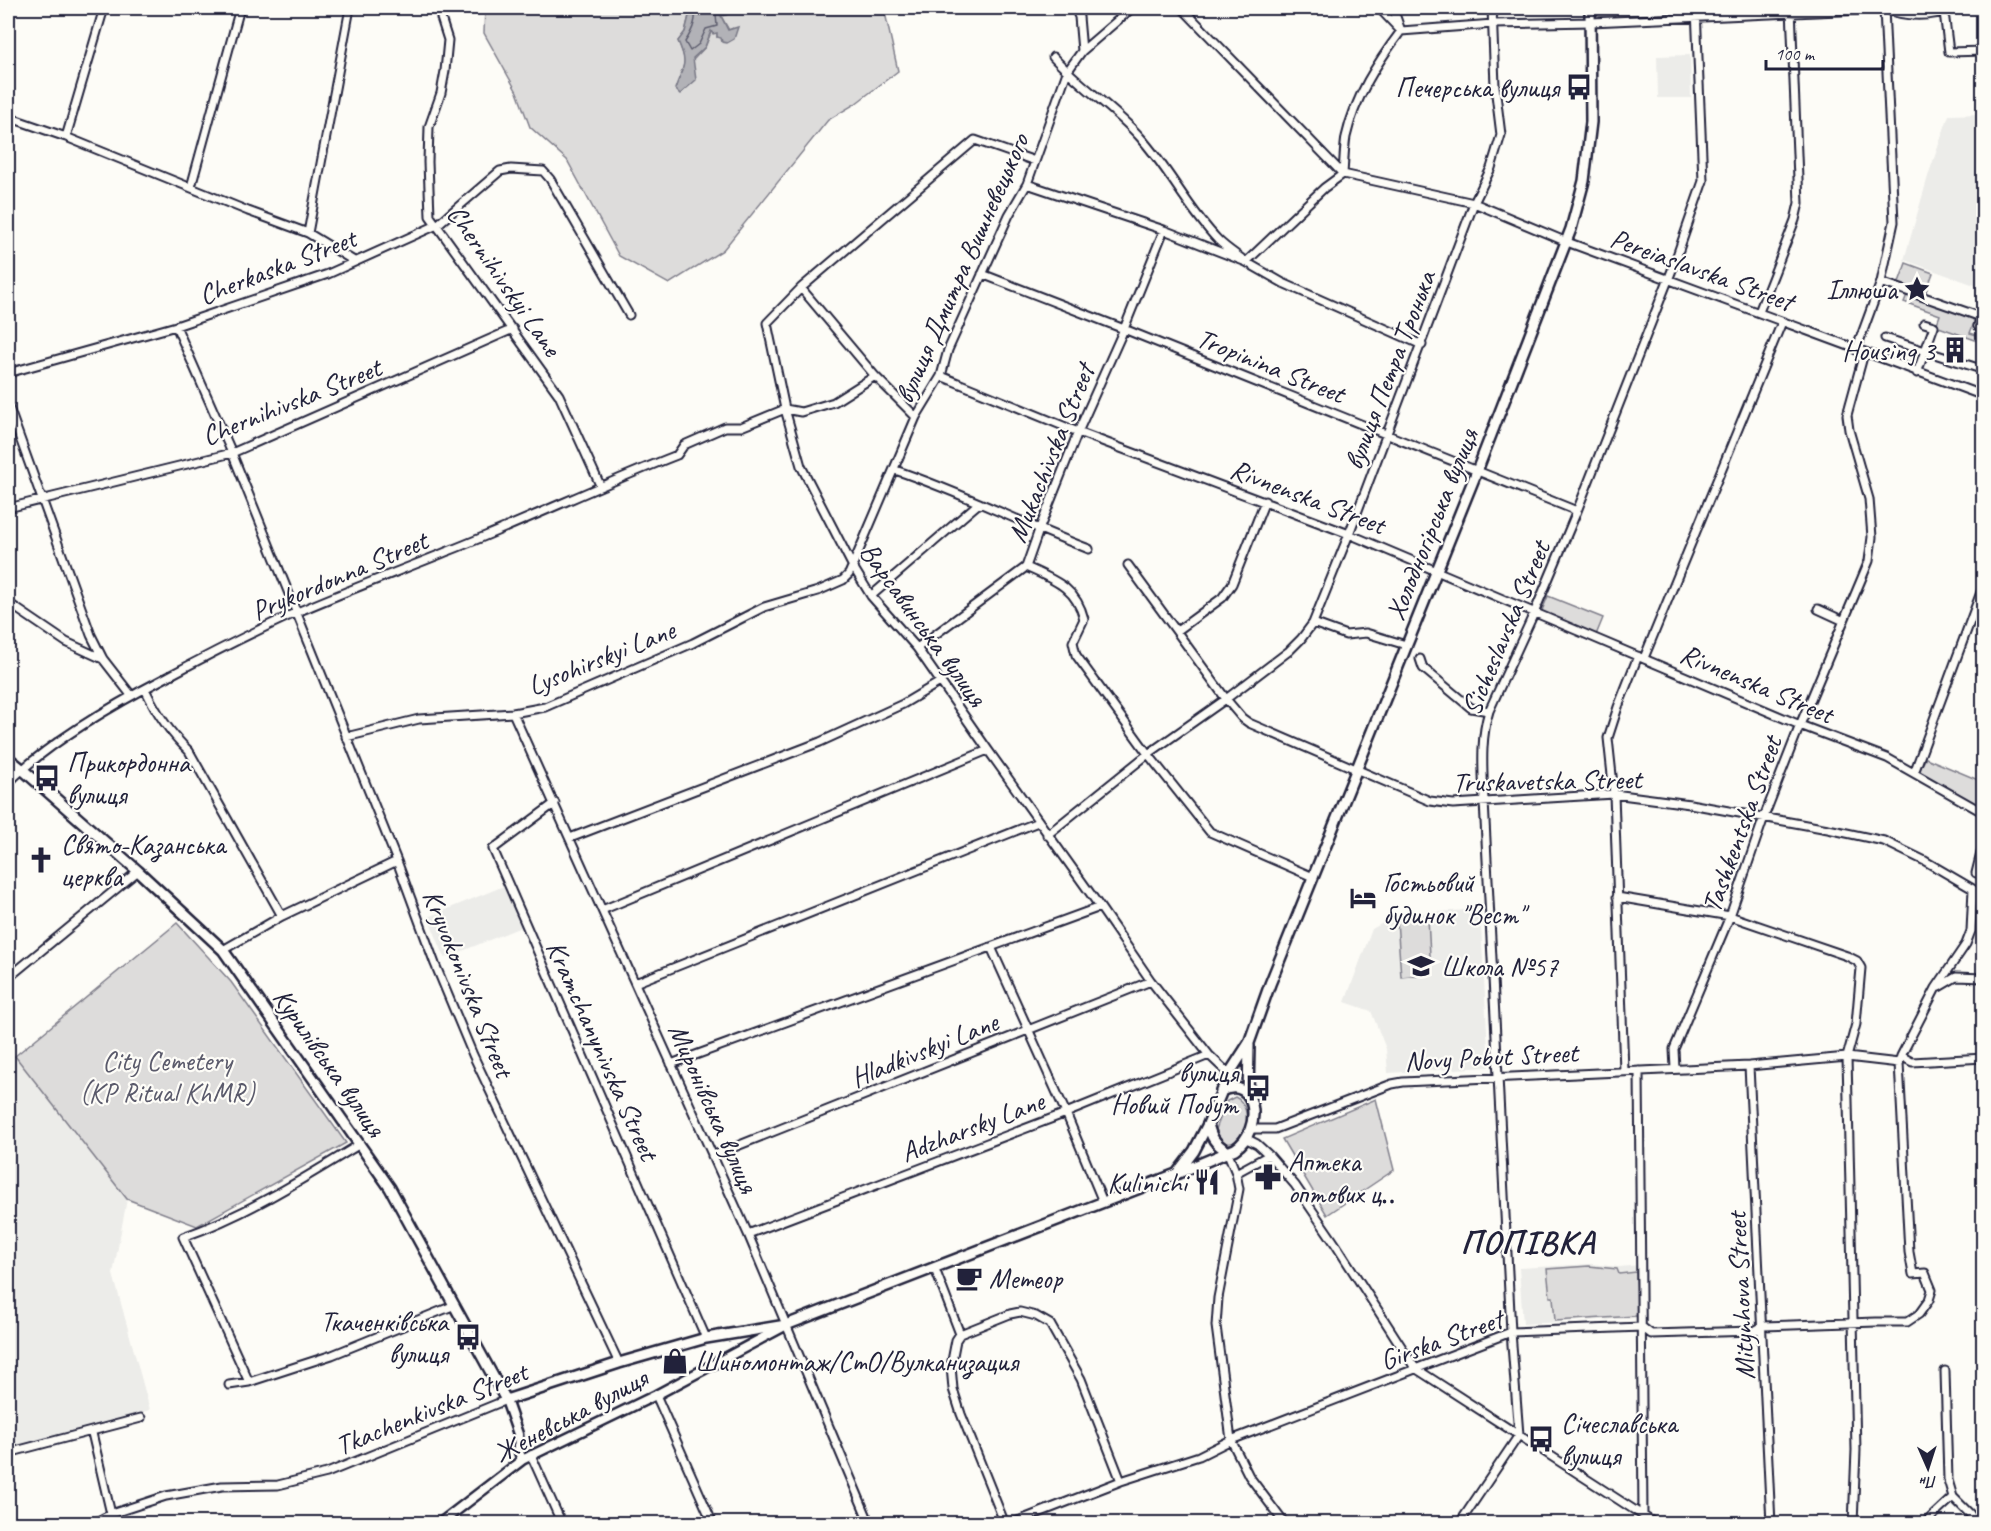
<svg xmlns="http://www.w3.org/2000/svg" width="1991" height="1531" font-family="Caveat,sans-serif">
<rect width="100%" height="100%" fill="#fdfcf7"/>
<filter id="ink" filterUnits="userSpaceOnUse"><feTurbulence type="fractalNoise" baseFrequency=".0167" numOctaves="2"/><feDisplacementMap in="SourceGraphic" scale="12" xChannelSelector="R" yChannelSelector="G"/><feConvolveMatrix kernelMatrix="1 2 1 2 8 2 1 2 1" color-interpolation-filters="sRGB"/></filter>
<g filter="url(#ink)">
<path fill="#ecece9" d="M1690 55 1691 98H1658L1657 56Z
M1983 114H1984L1983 288 1904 260 1929 173 1949 115Z
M504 886 521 927 445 958 428 917Z
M1480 909 1489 1067 1388 1073 1386 1049 1371 1011 1345 1002 1372 929 1397 915Z
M15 1056 127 1199 113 1274 150 1410 77 1431 8 1449V1061Z
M1592 1264 1619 1267 1640 1265 1638 1318 1523 1324 1519 1268Z"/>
<path fill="#dddcdb" stroke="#807f8b" stroke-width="1.5" d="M485 8H686L690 12 685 32 678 41C683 53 688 62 680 74L705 47 712 30 717 33V37L733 28 729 30 721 16 728 14 732 8H884L898 71 855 104 828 120 723 250 669 284 619 256 567 160 530 127 517 92 484 33Z
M1906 263 1933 273 1925 294 1898 285Z
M1907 295 1973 318 1974 323 1970 333 1980 336 1978 341 1936 326 1940 315 1904 302Z
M1548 596 1603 618 1596 635 1541 613Z
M1926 758 1983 782V809L1918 772Z
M1428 918 1431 974 1401 977 1397 920Z
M177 923 231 982 346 1143 197 1226 127 1199 15 1056Z
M1235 1097C1257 1107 1245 1155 1219 1141L1216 1129 1227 1101Z
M1376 1099 1394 1170 1327 1215 1282 1139Z
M1589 1266 1617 1269 1619 1274 1636 1272 1638 1312 1636 1316 1555 1321 1553 1297H1550L1547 1269Z"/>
<path fill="#b2b2b7" stroke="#787885" stroke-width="1.5" d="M686 8H732L728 14 721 16 728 30 738 27 734 39 727 43 722 42 721 38 717 37V33L713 34 711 31 705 47 693 58 696 80 680 94 675 89C683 65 689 66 678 41L685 32 690 12Z"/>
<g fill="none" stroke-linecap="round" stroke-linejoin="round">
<path stroke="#5c5c6d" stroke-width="1.5" d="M694 8C698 19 691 33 685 42L690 51 699 44 706 29 717 26 716 14 725 8"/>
<g stroke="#22223b" stroke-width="11">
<path id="minor" d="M1075 8 1079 17 1082 51
M1182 8 1343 174 1474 203 1567 242 1984 396
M1379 8 1401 31 1493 24 1591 22 1885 9C1905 17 1932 18 1952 8
M1944 12 1949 52 1984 51
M441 18 448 40 445 71 441 93 429 127 428 162 430 216 559 395 600 485
M1053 57C1080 86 1114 108 1140 137 1169 169 1188 209 1218 240 1226 248 1237 255 1246 262L1324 188 1343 174C1344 162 1344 149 1346 137 1355 97 1377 63 1401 31L1393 8
M8 117 66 137 248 211 308 233 354 261
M66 137 104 8
M1035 161 975 140 801 288 767 323 785 409 801 466 852 565 871 596 917 648 988 750 1100 907 1151 981 1209 1055 1229 1074
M1027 184 1164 230 1246 262 1283 283 1422 345
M191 187 240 8
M308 233 350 8
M982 274 1124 329 1577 511
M1881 282 1981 317 1978 326
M801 288 875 376 916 417
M1759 312 1795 220 1799 203 1791 8
M176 326 232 453 397 861 435 964 473 1055 619 1363
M1885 338 1984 370
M1856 350 1881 282 1894 222 1884 8
M8 373 176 326 328 274 437 225 500 171 511 169 543 171 550 179 629 315
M1917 373 1934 326 1924 323
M941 376 1078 432 1349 534 1800 725 1887 758 1984 813
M8 405 91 635 103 659 131 695
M895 470C961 492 1023 524 1089 549
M8 508 232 453 513 329
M1128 565 1226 699 1242 718 1249 723 1430 801 1453 804 1614 794 1690 804 1828 829 1884 841 1925 861 1973 889 1971 931 1966 944 1936 988 1901 1056
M1026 567C1054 580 1076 587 1084 619L1073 642 1076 655 1148 754 1210 832 1313 877
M871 596 979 503
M13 606 66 642 103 659
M1818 609 1844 621
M1313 623 1346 635 1366 633 1406 645
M1177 631 1222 598 1232 584 1265 501
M917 648 1026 567 1039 530 1078 432 1124 329 1164 230
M1644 658 1782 322
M1420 659 1423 668 1471 708 1489 711
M145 689C156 712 170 733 189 751L282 916
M513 713 748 1234 870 1524
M346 737 419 719 513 713 545 707 693 643 764 607 818 591 843 580 849 574 916 417 941 376 948 350 1009 215 1027 184 1067 72 1082 51 1132 8
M1914 773 1984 584
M8 783C49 742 113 705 165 678 208 655 251 633 295 613 346 591 399 571 451 550 527 520 600 485 677 455L684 445 725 427H741L785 409 801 412 834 402 875 376
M555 803 493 849 706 1338
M1047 835 1148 754 1226 699 1289 651 1301 639 1313 623 1349 534 1474 203 1491 168 1501 135 1495 86 1492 8
M570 838 820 742 903 704 940 682
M1976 873 1984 841
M1617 897 1730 916 1847 956 1857 961 1861 968 1856 1024 1847 1057 1856 1450 1853 1524
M602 910 988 750
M991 947 1066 1113 1103 1202
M223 950 282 916 397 861
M8 978 138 871
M635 983 1038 822
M1939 987 1956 977 1984 978
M671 1064 1100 907
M1749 1066 1771 1524
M1675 1069 1674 1049 1730 916 1764 817 1800 725 1869 561 1872 537 1869 499 1849 430 1847 415 1864 353
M1624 1071 1614 794 1608 738 1618 707 1638 656
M1639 1071 1643 1515
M1251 1129H1275L1392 1084 1403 1082 1749 1066 1847 1057 1899 1063 1901 1056 1912 1062 1984 1058
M1247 1139 1257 1144 1269 1155 1295 1185 1336 1245 1415 1368 1656 1524
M1227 1151 1236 1173 1239 1189 1218 1298 1216 1326 1231 1440 1249 1476 1285 1524
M712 1156 1151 981
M1236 1173 1269 1155
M748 1234 1066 1113 1209 1055
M935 1269 960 1334
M1945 1371 1948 1480 1953 1497 1970 1514 1976 1524
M249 1382 183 1237C246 1215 303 1179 360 1144
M229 1385 249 1382 332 1355 455 1305
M656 1395 713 1524
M92 1433 111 1514
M8 1453 141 1418
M531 1455 562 1524
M92 1524 111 1514 166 1496 222 1486 278 1485 327 1473 506 1400
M1005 1524 961 1414 953 1389 951 1366 956 1340 960 1334 1010 1314 1020 1312 1036 1316 1050 1324 1081 1379 1121 1481
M1010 1524 1121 1481 1199 1456 1231 1440 1511 1332 1642 1327 1651 1334 1754 1331 1763 1326 1876 1322H1907L1919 1314 1929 1300 1932 1290 1925 1273 1913 1274 1909 1252 1899 1063
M1459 1524 1519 1435 1511 1332 1484 801C1483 771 1480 740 1489 711L1535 611 1577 511 1672 270 1703 181 1696 8
M1924 1524 1953 1497"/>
</g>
<g stroke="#22223b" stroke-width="13">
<path id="tertiary" d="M506 1400 518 1434 519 1452 522 1460
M439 1524 522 1460 656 1395 783 1327"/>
</g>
<g stroke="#22223b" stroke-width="14">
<path id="secondary" d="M8 758 22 769 138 871 223 950 390 1188 506 1400 619 1363 706 1338 786 1325 1176 1174 1235 1149C1264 1130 1257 1074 1221 1091
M1248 1095 1249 1045
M1208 1124C1211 1137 1215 1144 1227 1151
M1178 1172 1194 1151 1208 1124 1229 1074 1249 1043 1270 984 1477 471 1571 229 1584 181 1591 122 1590 8"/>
</g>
<use href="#minor" stroke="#fdfcf7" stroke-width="7"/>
<use href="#tertiary" stroke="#fdfcf7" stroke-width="8"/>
<use href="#secondary" stroke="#fdfcf7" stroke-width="9"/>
</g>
</g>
<defs>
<g id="bus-bare" transform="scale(2.07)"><path d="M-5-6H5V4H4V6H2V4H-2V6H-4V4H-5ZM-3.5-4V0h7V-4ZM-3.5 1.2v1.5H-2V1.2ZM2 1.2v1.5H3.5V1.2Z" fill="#22223b" stroke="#fdfcf7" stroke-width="2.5" paint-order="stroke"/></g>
<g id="sight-bare" transform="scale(2.07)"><path d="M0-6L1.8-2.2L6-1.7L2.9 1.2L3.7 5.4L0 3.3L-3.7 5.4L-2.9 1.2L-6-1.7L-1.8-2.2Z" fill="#22223b" stroke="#fdfcf7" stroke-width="2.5" paint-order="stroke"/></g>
<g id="building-bare" transform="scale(2.07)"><path d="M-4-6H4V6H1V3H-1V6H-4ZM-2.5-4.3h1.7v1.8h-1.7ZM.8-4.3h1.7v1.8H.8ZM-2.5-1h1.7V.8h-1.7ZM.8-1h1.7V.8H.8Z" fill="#22223b" stroke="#fdfcf7" stroke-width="2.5" paint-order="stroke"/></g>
<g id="church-bare" transform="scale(2.07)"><path d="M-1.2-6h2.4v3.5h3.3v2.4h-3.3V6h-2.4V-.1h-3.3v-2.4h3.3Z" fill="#22223b" stroke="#fdfcf7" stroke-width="2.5" paint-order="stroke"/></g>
<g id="hotel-bare" transform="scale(2.07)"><path d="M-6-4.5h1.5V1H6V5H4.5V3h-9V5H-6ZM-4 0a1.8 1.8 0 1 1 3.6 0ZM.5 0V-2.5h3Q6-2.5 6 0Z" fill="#22223b" stroke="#fdfcf7" stroke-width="2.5" paint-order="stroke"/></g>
<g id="school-bare" transform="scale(2.07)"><path d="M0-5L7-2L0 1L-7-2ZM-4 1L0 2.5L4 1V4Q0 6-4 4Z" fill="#22223b" stroke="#fdfcf7" stroke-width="2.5" paint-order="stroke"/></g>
<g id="pharmacy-bare" transform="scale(2.07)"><path d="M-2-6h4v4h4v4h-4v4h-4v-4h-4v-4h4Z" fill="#22223b" stroke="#fdfcf7" stroke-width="2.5" paint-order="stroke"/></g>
<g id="restaurant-bare" transform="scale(2.07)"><path d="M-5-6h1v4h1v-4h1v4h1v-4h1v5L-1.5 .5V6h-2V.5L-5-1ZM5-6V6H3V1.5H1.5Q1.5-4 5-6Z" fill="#22223b" stroke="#fdfcf7" stroke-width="2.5" paint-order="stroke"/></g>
<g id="cafe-bare" transform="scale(2.07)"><path d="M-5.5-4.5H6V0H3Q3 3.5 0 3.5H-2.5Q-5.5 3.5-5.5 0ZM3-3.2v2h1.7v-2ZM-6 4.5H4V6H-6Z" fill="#22223b" stroke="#fdfcf7" stroke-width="2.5" paint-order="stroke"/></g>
<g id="shop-bare" transform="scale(2.07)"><path d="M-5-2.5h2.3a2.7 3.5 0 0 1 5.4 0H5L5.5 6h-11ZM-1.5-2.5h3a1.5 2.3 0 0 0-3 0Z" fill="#22223b" stroke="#fdfcf7" stroke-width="2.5" paint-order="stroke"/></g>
</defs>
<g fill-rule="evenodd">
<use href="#bus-bare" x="1579" y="87"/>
<use href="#sight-bare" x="1917" y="289"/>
<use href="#building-bare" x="1955" y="350"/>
<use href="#bus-bare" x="47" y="778"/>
<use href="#church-bare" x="41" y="860"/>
<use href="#hotel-bare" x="1363" y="898"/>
<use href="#school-bare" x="1421" y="966"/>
<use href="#bus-bare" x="1258" y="1088"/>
<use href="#pharmacy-bare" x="1268" y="1177"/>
<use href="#restaurant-bare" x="1207" y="1182"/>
<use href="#cafe-bare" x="969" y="1278"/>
<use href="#bus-bare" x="468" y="1337"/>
<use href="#shop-bare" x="675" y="1361"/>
<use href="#bus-bare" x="1541" y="1439"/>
</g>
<g text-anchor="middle" stroke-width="4.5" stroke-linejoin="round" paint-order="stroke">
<g font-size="28" fill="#22223b" stroke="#fdfcf7" text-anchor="start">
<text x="1559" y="97" text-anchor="end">Печерська вулиця</text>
<text x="1897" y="299" text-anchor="end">Іллюша</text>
<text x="1935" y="360" text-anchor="end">Housing 3</text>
<text x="67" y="772">Прикордонна<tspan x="67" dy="32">вулиця</tspan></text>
<text x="61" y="854">Свято-Казанська<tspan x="61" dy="32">церква</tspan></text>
<text x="1383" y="892">Гостьовий<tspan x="1383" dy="32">будинок "Вест"</tspan></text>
<text x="1441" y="976">Школа №57</text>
<text x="1238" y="1082" text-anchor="end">вулиця<tspan x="1238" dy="32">Новий Побут</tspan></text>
<text x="1288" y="1171">Аптека<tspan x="1288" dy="32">оптових ц‥</tspan></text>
<text x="1187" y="1192" text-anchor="end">Kulinichi</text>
<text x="989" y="1288">Метеор</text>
<text x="448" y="1331" text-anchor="end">Ткаченківська<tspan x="448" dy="32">вулиця</tspan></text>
<text x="695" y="1371">Шиномонтаж/СтО/Вулканизация</text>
<text x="1561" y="1433">Січеславська<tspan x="1561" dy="32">вулиця</tspan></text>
</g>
<g font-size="28" fill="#22223b" stroke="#fdfcf7">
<text transform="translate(277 266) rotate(-21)" y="10">Cherkaska Street</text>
<text transform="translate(961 268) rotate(-66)" y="10">вулиця Дмитра Вишневецького</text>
<text transform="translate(1702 269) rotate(20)" y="10">Pereiaslavska Street</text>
<text transform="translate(505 280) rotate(55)" y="10">Chernihivskyi Lane</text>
<text transform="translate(1271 365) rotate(22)" y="10">Tropinina Street</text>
<text transform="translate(1389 370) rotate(-69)" y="10">вулиця Петра Тронька</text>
<text transform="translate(291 401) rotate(-22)" y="10">Chernihivska Street</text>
<text transform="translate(1050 453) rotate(-68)" y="10">Mukachivska Street</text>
<text transform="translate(1308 496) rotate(21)" y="10">Rivnenska Street</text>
<text transform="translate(1431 524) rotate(-68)" y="10">Холодногірська вулиця</text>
<text transform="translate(339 575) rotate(-23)" y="10">Prykordonna Street</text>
<text transform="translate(924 624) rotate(54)" y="10">Варсавинська вулиця</text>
<text transform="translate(1505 628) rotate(-67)" y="10">Sicheslavska Street</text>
<text transform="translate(601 657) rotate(-22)" y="10">Lysohirskyi Lane</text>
<text transform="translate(1757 683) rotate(23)" y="10">Rivnenska Street</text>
<text transform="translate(1547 780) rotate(-1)" y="10">Truskavetska Street</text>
<text transform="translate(1741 824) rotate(-70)" y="10">Tashkentska Street</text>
<text transform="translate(469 983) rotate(68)" y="10">Kryvokonivska Street</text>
<text transform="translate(924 1049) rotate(-22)" y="10">Hladkivskyi Lane</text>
<text transform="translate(603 1050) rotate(66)" y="10">Kramchanynivska Street</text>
<text transform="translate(1491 1056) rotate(-3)" y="10">Novy Pobut Street</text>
<text transform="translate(330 1062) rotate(55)" y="10">Курилівська вулиця</text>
<text transform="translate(714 1108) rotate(66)" y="10">Миронівська вулиця</text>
<text transform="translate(972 1126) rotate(-21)" y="10">Adzharsky Lane</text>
<text transform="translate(1740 1296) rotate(-93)" y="10">Mitynhova Street</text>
<text transform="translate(1441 1339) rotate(-20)" y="10">Girska Street</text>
<text transform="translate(431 1408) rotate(-22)" y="10">Tkachenkivska Street</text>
<text transform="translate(570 1415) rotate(-28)" y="10">Женевська вулиця</text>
</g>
<g font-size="28" fill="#5a5a6b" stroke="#fdfcf7">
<text x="167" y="1070">City Cemetery<tspan x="167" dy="32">(KP Ritual KhMR)</tspan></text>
</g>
<g font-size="34" font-weight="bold" letter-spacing="1.5" fill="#22223b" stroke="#fdfcf7">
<text x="1528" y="1253">ПОПІВКА</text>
</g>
</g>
<rect width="1991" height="1531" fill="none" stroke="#fdfcf7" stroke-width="30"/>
<rect x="15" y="15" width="1961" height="1501" fill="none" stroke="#22223b" stroke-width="2" filter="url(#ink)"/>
<g transform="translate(1928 1468) rotate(177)" stroke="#fdfcf7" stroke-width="4.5" paint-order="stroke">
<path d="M0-4.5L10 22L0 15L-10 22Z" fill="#22223b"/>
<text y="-9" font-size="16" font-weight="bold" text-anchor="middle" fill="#22223b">Пн</text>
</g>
<path d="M1766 60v9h117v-9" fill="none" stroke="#22223b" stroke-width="3"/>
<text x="1775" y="60" font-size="18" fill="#22223b" stroke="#fdfcf7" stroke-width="4.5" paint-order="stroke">100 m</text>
</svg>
